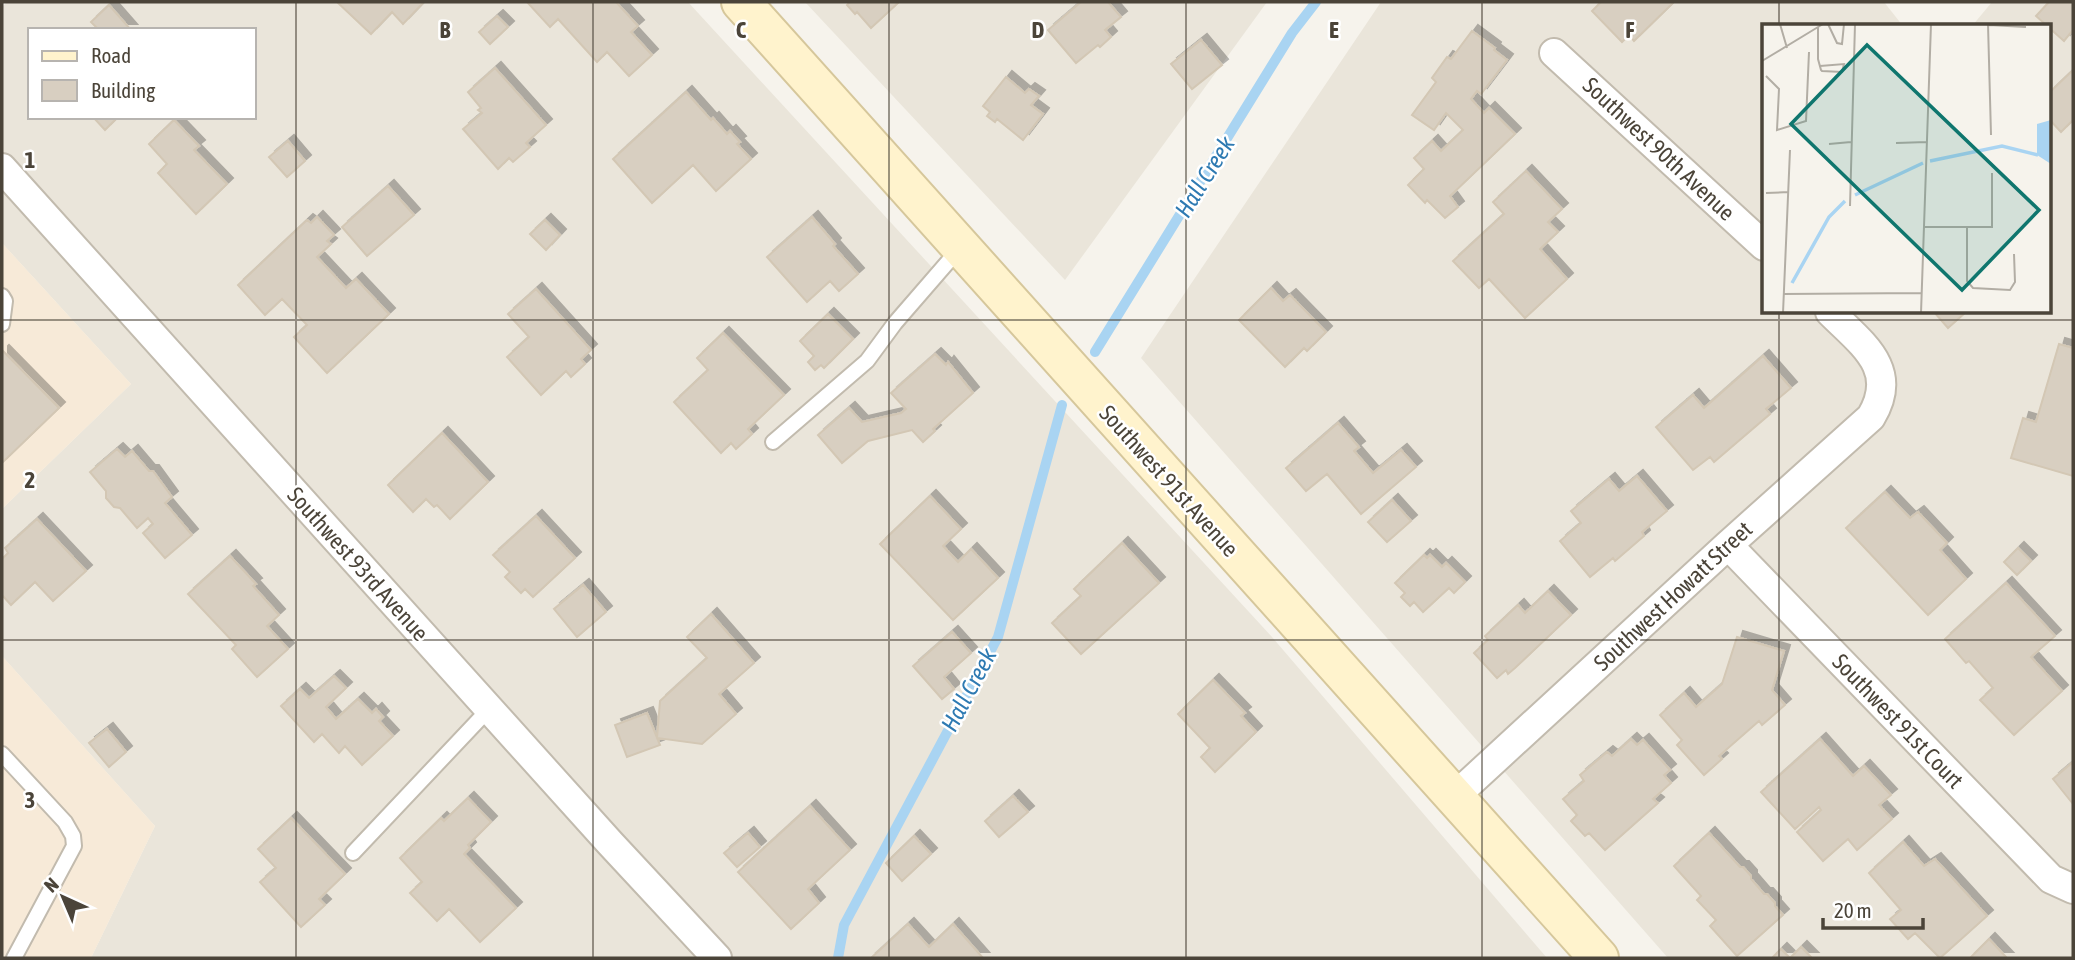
<svg xmlns="http://www.w3.org/2000/svg" width="2075" height="960" font-family="'Asap Condensed',sans-serif">
<defs>
<filter id="shadow"><feDropShadow dx="6" dy="-6" stdDeviation="0" flood-color="#0004"/></filter>
</defs>
<rect width="100%" height="100%" fill="#f6f3ec"/>
<path fill="#eae5da" fill-rule="evenodd" d="M7 2H688L1272 637 1547 958H91L155 826 2 656V509L131 384 2 243V7ZM30 30H254V117H30Z
M805 2H1267L1065 280Z
M1381 2H1884L1903 26H1764V312H2049V26H1972L1992 2H2073V958H1668L1141 358Z"/>
<path fill="#f7ead8" d="M2 243 131 384 2 509Z
M2 656 155 826 91 958H2Z"/>
<g fill="none" stroke-linecap="round" stroke-linejoin="round">
<path stroke="#a9d4f2" stroke-width="10" d="M1095 352 1292 33 1316 2
M838 958 844 925 998 637 1062 405"/>
</g>
<path fill="#d8cfc1" stroke="#d3c7b4" stroke-width="2" filter="url(#shadow)" d="M337 2H424L403 24 392 12 371 34Z
M527 2H616L638 26 631 32 652 55 629 76 607 52 597 62 558 19 550 27Z
M850 2H899L871 28 857 12 855 14 847 5Z
M1081 2H1108L1121 17 1105 30 1111 37 1100 47 1098 45 1076 63 1048 30Z
M1598 2H1674L1634 41 1629 35 1622 42 1592 11 1600 3Z
M2049 2H2073V30L2064 41 2036 16Z
M109 5 131 30H99L91 22Z
M497 16 508 27 490 44 479 32Z
M1472 31 1495 48 1494 50 1507 60 1481 94 1477 91 1471 99 1484 113 1489 108 1515 134 1450 196 1458 207 1445 218 1427 200 1425 203 1408 185 1424 169 1414 158 1432 141 1441 151 1463 130 1446 113 1434 130 1412 115 1436 82 1432 78 1447 57 1451 59Z
M1201 40 1222 65 1192 89 1171 64Z
M495 68 546 125 526 143 530 147 513 162 509 158 498 169 463 129 482 113 478 110 481 108 468 92Z
M2073 70V120L2061 132 2049 119V93Z
M1006 77 1025 93 1029 89 1039 96 1031 105 1043 114 1023 140 997 119 995 122 987 116 990 112 983 106Z
M686 92 711 120 713 118 727 134 730 131 740 142 737 144 751 159 716 191 693 165 652 203 613 159Z
M93 117H118L105 130Z
M174 120 199 146 194 150 227 184 196 214 158 173 167 164 149 144Z
M288 141 305 161 287 177 269 157Z
M1526 171 1562 209 1548 222 1558 232 1540 249 1567 279 1525 318 1489 279 1479 288 1453 261 1504 214 1493 202Z
M388 186 414 215 367 256 342 227Z
M317 217 334 235 327 241 331 244 317 257 346 288 356 279 389 314 327 373 294 337 307 325 282 299 265 315 238 285 307 220 311 223Z
M812 217 835 244 833 246 858 274 839 291 830 281 807 302 767 257Z
M545 220 560 235 546 250 530 234Z
M1271 288 1283 301 1290 295 1326 332 1307 351 1304 348 1285 367 1239 320Z
M536 289 591 350 581 359 585 364 571 377 566 371 541 395 507 357 529 337 508 314Z
M1934 312H1966L1948 328Z
M828 314 853 339 824 368 821 365 815 370 808 362 814 356 800 341Z
M723 333 784 395 748 429 752 434 736 449 731 443 721 453 674 402 708 370 697 358Z
M2059 344 2073 348V476L2011 458 2023 418 2036 422Z
M3 351 59 408 2 463V352Z
M935 354 946 365 948 362 973 393 933 429 935 431 923 442 912 430 868 441 842 463 818 435 849 408 862 422 901 413 906 409 891 393Z
M1763 356 1791 388 1766 409 1770 414 1714 462 1710 457 1693 470 1656 427 1693 395 1704 408Z
M1338 423 1359 447 1354 451 1373 473 1401 450 1416 467 1361 514 1327 474 1306 491 1286 468Z
M442 433 488 482 450 519 437 505 434 507 426 499 413 512 388 485Z
M117 449 125 457 132 451 149 471H153L172 497 165 503 192 535 165 558 143 533 153 524 148 518 137 528 120 508 114 507 106 498V491L90 472Z
M1637 476 1667 511 1642 532 1644 536 1615 561 1613 558 1590 577 1560 541 1581 523 1571 511 1609 479 1619 491Z
M1885 492 1910 518 1918 512 1947 543 1940 550 1966 579 1928 615 1846 528Z
M930 496 961 529 943 546 958 562 971 549 998 578 953 620 880 544Z
M1392 500 1411 521 1387 542 1368 522Z
M536 516 575 558 533 597 525 589 521 593 505 577 510 572 493 555Z
M37 519 86 571 53 601 35 582 11 605 2 595V559L8 553 5 548Z
M1122 543 1159 583 1081 654 1052 623 1081 596 1074 589Z
M2018 548 2031 561 2017 575 2004 562Z
M1424 555 1427 558 1430 555 1442 567 1446 563 1465 582 1454 593 1449 588 1423 612 1414 602 1410 606 1401 597 1405 593 1395 583Z
M230 556 256 584 253 586 279 615 267 626 288 649 257 677 232 649 236 645 188 594Z
M2006 583 2055 636 2031 657 2062 691 2014 735 1980 700 1993 688 1969 661 1966 663 1945 639Z
M583 585 606 612 577 637 554 609Z
M1548 591 1571 615 1515 668 1508 674 1506 670 1497 678 1474 653 1488 640 1485 636 1518 605 1525 613Z
M711 614 754 663 719 694 736 714 702 744 657 738 660 701 707 658 687 637Z
M952 632 971 653 944 677 954 689 942 699 913 666Z
M1737 637 1784 651 1772 690 1785 705 1762 725 1759 721 1719 756 1722 759 1704 775 1677 745 1682 740 1660 715 1684 693 1696 707 1722 684Z
M334 676 346 688 326 707 336 719 358 699 372 713 376 709 383 717 379 721 393 736 362 765 345 746 339 753 322 734 314 742 281 706 300 689 309 698Z
M1213 680 1245 713 1241 716 1256 732 1215 772 1201 757 1210 748 1178 714Z
M647 713 660 745 627 757 615 725Z
M107 729 126 752 109 767 89 743Z
M1631 739 1637 745 1643 740 1670 770 1664 775 1671 783 1653 799 1658 803 1605 850 1589 833 1585 836 1571 821 1577 815 1563 799 1584 781 1580 775 1607 752 1612 756Z
M1820 739 1853 776 1864 766 1891 795 1879 805 1892 819 1857 850 1848 839 1823 861 1797 832 1821 810 1819 807 1795 829 1761 792Z
M2073 762V804L2053 779Z
M1013 796 1028 812 999 837 985 821Z
M468 798 491 822 468 845 470 848 464 854 516 908 480 942 449 909 437 921 410 893 422 882 400 858 441 818 444 821Z
M810 806 850 850 808 889 819 903 791 929 738 872Z
M291 818 345 874 319 899 325 905 301 927 260 882 276 868 258 849Z
M748 833 760 847 737 867 724 853Z
M1709 833 1740 867H1743L1751 876V879L1764 894H1767L1775 903V906L1783 915 1737 956 1710 926 1716 920 1697 900 1701 896 1674 866Z
M914 836 931 854 902 881 886 863Z
M1903 842 1924 866 1935 859 1987 916 1940 958 1915 933 1908 939 1890 919 1901 910 1869 873Z
M908 924 929 947 953 924 983 958H871Z
M1989 939 2007 958H1970Z
M1801 947 1812 958H1772L1781 949 1790 958Z"/>
<g fill="none" stroke-linecap="round" stroke-linejoin="round">
<g stroke="#c2bbae" stroke-width="18">
<path id="lane" d="M2 296 5 301 2 324
M773 442 867 361 895 323 960 248
M2 754 65 822 73 836 74 846 14 958
M353 853 489 709"/>
</g>
<g stroke="#c2bbae" stroke-width="32">
<path id="street" d="M1554 53 1764 246
M2 168 610 843 717 958
M1728 545 2051 879 2073 889
M1453 798 1728 545 1871 417C1900 369 1862 344 1830 312"/>
</g>
<g stroke="#d6c79b" stroke-width="42">
<path id="secondary" d="M741 2 1599 958"/>
</g>
<use href="#lane" stroke="#fff" stroke-width="14"/>
<use href="#street" stroke="#fff" stroke-width="28"/>
<use href="#secondary" stroke="#fff3cd" stroke-width="38"/>
</g>
<path fill="none" stroke="#4b4439" stroke-width="2" stroke-opacity="0.55" d="M296 2V958M593 2V958M889 2V958M1186 2V958M1482 2V958M1779 2V26M1779 312V958M2 320H2073M2 640H2073"/>
<g text-anchor="middle" stroke-width="5" stroke-linejoin="round" paint-order="stroke">
<g font-size="23" fill="#4b4439" stroke="#fff">
<text transform="translate(1659 149) rotate(43)" y="8">Southwest 90th Avenue</text>
<text transform="translate(1169 481) rotate(48)" y="8">Southwest 91st Avenue</text>
<text transform="translate(358 564) rotate(48)" y="8">Southwest 93rd Avenue</text>
<text transform="translate(1673 596) rotate(-43)" y="8">Southwest Howatt Street</text>
<text transform="translate(1898 721) rotate(46)" y="8">Southwest 91st Court</text>
</g>
<g font-size="24" font-style="italic" fill="#2e7ab2" stroke="#fff">
<text transform="translate(1205 177) rotate(-58)" y="8">Hall Creek</text>
<text transform="translate(969 690) rotate(-62)" y="8">Hall Creek</text>
</g>
</g>
<g transform="translate(1762 24)">
<rect width="289" height="289" fill="#f6f3ec"/>
<path d="M289 96V140L275 131V100Z" fill="#a9d4f2"/>
<path fill="none" stroke="#a9d4f2" stroke-width="3.5" d="M168 137 240 122 276 131M93 171 161 139M30 259 67 193 83 177"/>
<path fill="none" stroke="#b2ada4" stroke-width="2" d="M18 0 25 24M66 0 75 19 80 20 82 0M226 0 229 111M227 1 264 3M56 3V35L59 46 60 47 80 48 82 40 58 42M0 37 61 0M4 52 17 65 15 106 44 97 47 28M134 119 165 118M67 120 89 118M4 169 27 168M88 182 93 0M162 203H230V149M205 204V257L211 264 248 266 253 258 252 230M21 270 160 269M21 289 28 126M159 289 169 0"/>
<path fill="#0f766e" fill-opacity="0.15" stroke="#0f766e" stroke-width="3.5" d="M105 21 277 186 200 266 29 100Z"/>
<rect width="289" height="289" fill="none" stroke="#4b4439" stroke-width="3.5"/>
</g>
<g font-size="23" text-anchor="middle" font-weight="bold" fill="#4b4439" stroke="#fff" stroke-width="5" stroke-linejoin="round" paint-order="stroke">
<text x="445" y="38">B</text>
<text x="741" y="38">C</text>
<text x="1038" y="38">D</text>
<text x="1334" y="38">E</text>
<text x="1630" y="38">F</text>
<text x="30" y="168">1</text>
<text x="30" y="488">2</text>
<text x="30" y="808">3</text>
</g>
<rect width="2075" height="960" fill="none" stroke="#4b4439" stroke-width="7"/>
<rect x="28" y="28" width="228" height="91" fill="#ffffff" stroke="#b7b4b0" stroke-width="2"/>
<rect x="42" y="51" width="35" height="10" fill="#fff3cd" stroke="#b7b4b0" stroke-width="2"/>
<text x="91" y="63" font-size="21" fill="#4b4439">Road</text>
<rect x="42" y="80" width="35" height="21" fill="#d8cfc1" stroke="#b7b4b0" stroke-width="2"/>
<text x="91" y="98" font-size="21" fill="#4b4439">Building</text>
<g transform="translate(63 897) rotate(316)" stroke="#ffffff" stroke-width="5" paint-order="stroke">
<path d="M0-5L12 26L0 18L-12 26Z" fill="#4b4439"/>
<text y="-10" font-size="19" font-weight="bold" text-anchor="middle" fill="#4b4439">N</text>
</g>
<path d="M1823 918v10h100v-10" fill="none" stroke="#4b4439" stroke-width="3.5"/>
<text x="1834" y="918" font-size="21" fill="#4b4439" stroke="#ffffff" stroke-width="5" paint-order="stroke">20 m</text>
</svg>
